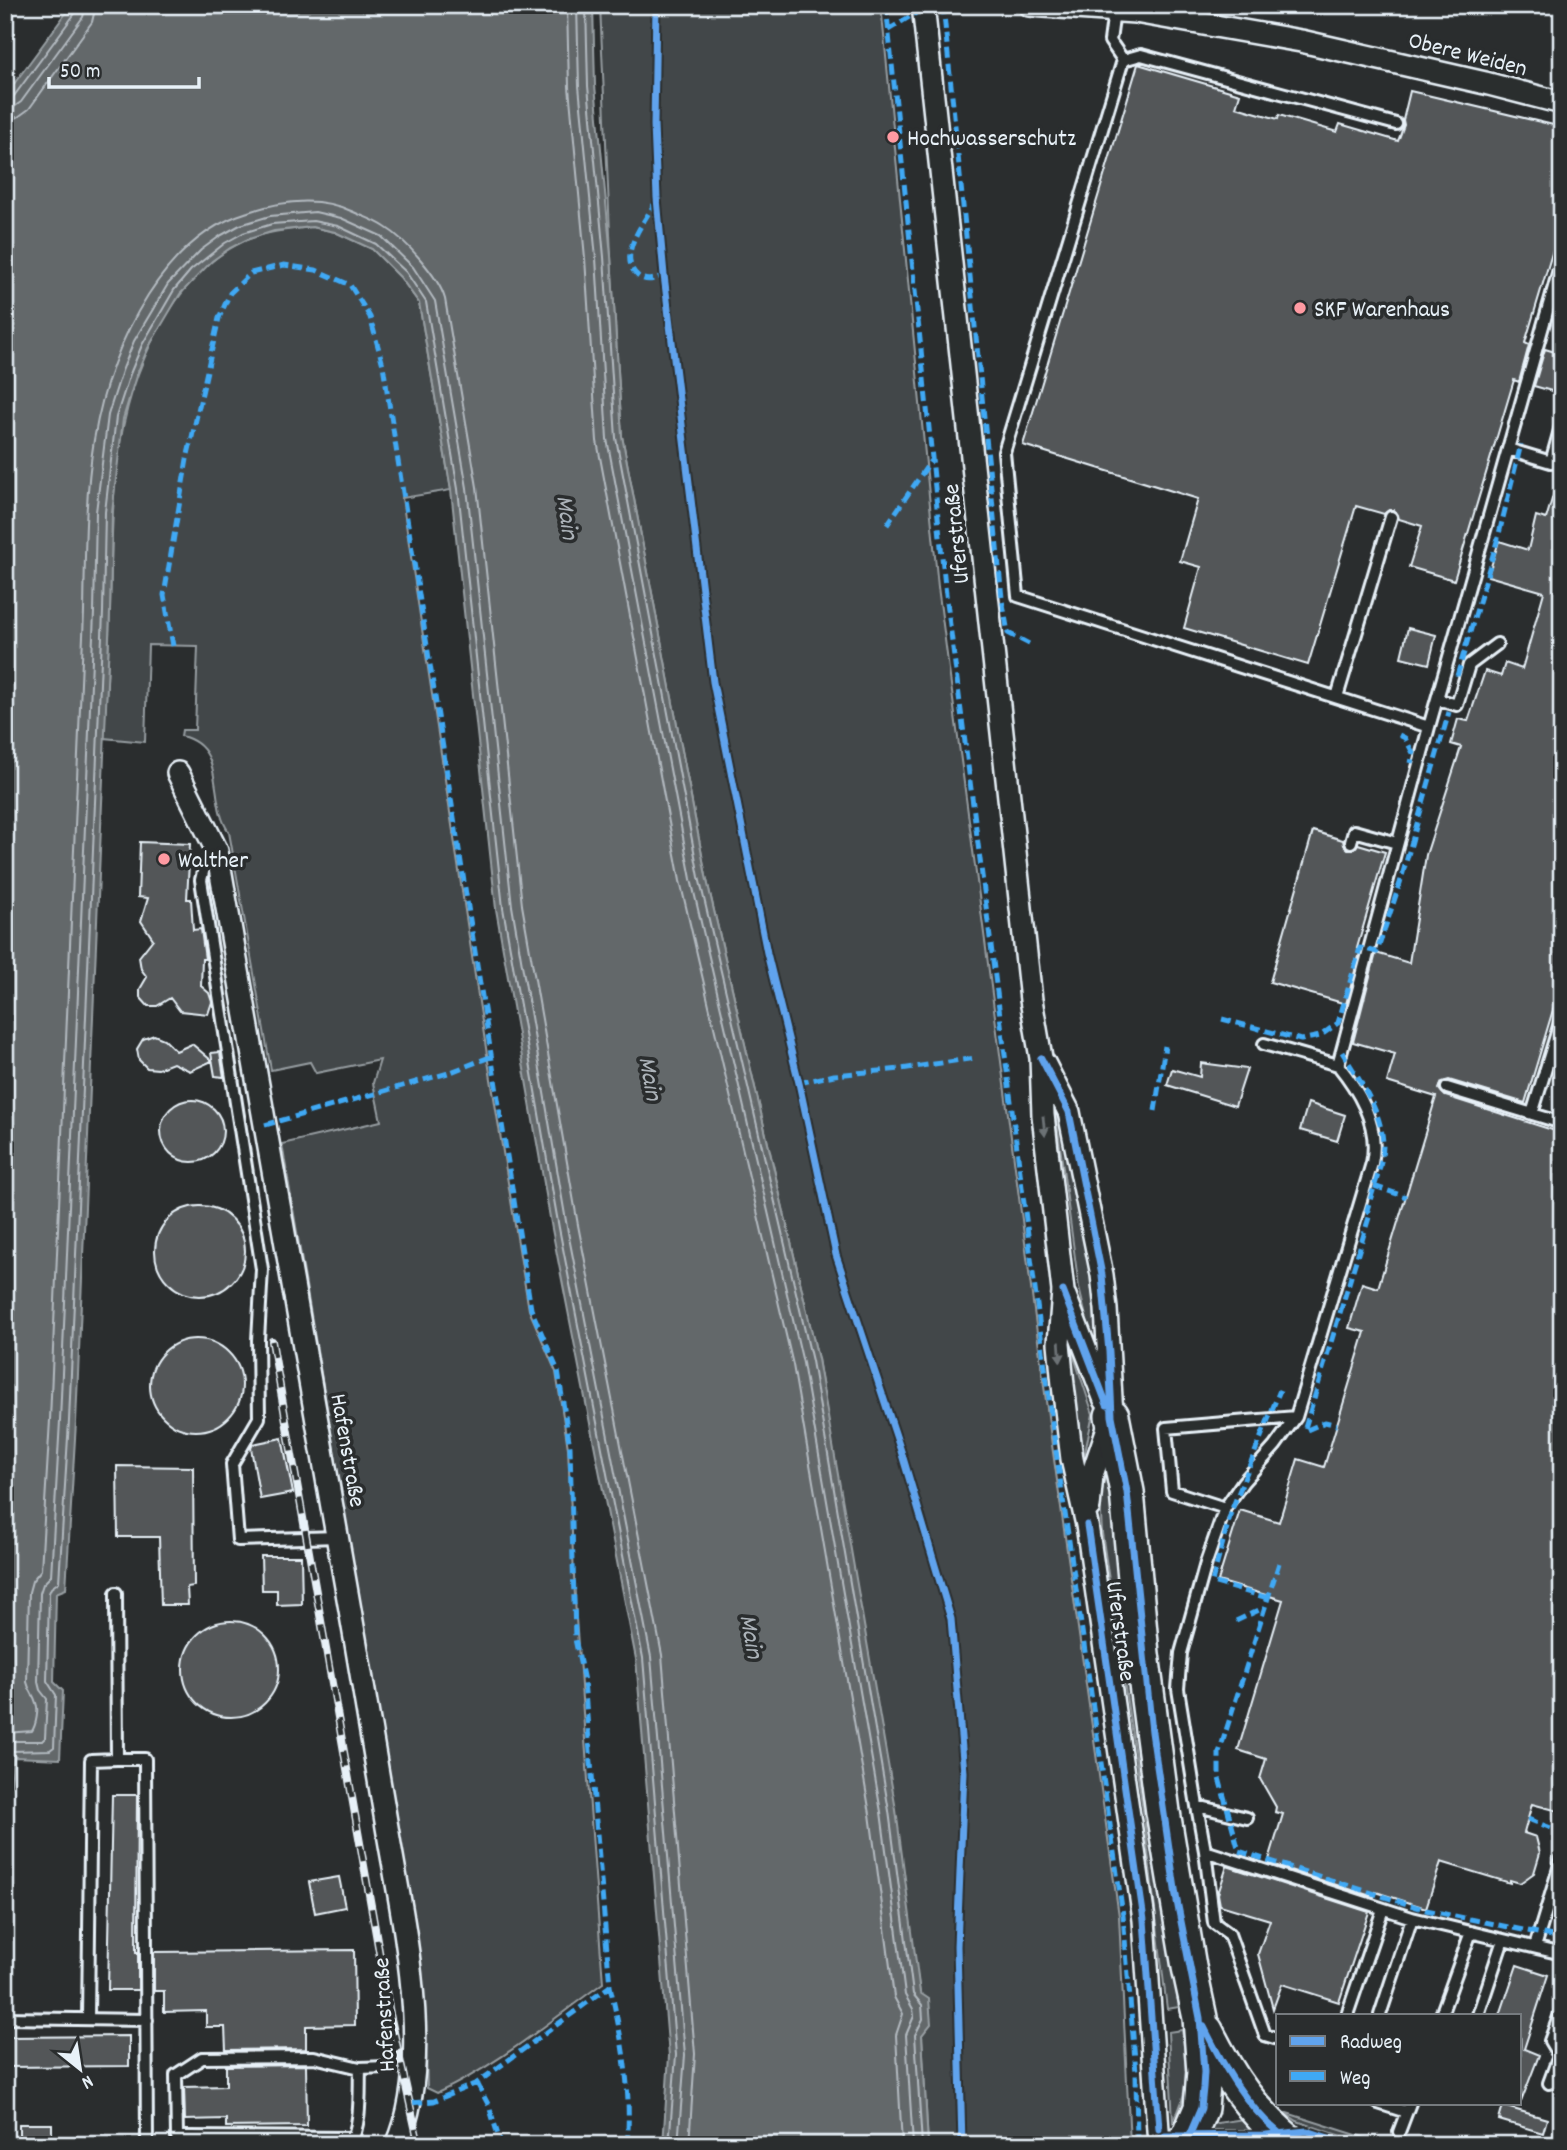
<svg xmlns="http://www.w3.org/2000/svg" width="1567" height="2150" font-family="Dekko,sans-serif">
<rect width="100%" height="100%" fill="#2a2d2e"/>
<filter id="ink" filterUnits="userSpaceOnUse"><feTurbulence type="fractalNoise" baseFrequency=".0143" numOctaves="2"/><feDisplacementMap in="SourceGraphic" scale="14" xChannelSelector="R" yChannelSelector="G"/><feConvolveMatrix kernelMatrix="1 2 1 2 8 2 1 2 1" color-interpolation-filters="sRGB"/></filter>
<g filter="url(#ink)">
<path fill="#424648" stroke="#959ca0" stroke-width="2" d="M600 5H881L938 587 1050 1431 1119 1916 1130 2145H928L922 2035C927 2024 927 2002 920 1993L818 1359 706 876 622 436 611 256Z
M312 227 335 232 372 249 400 277 419 303 451 490 402 498 488 1061 529 1310 556 1372 568 1448 576 1618 603 1983C550 2021 497 2066 437 2093L427 2088 425 2015 408 1885 282 1144 381 1121 373 1083 380 1060 316 1073 310 1062 271 1070 229 832C207 802 228 747 181 736L182 730H195L198 646 148 645 145 742 104 738C106 696 109 653 110 611 113 505 109 406 168 313 187 283 211 256 244 241 266 231 289 230 312 227Z
M1059 1111 1090 1265 1097 1332V1345L1090 1333 1079 1288 1056 1116Z
M1069 1342 1093 1414 1084 1457 1067 1346Z
M1108 1472 1152 1833 1179 2007 1167 2009 1143 1810 1102 1533C1101 1514 1098 1488 1108 1472Z
M1182 2030C1186 2062 1191 2092 1173 2121L1168 2032Z
M1285 2113H1287L1388 2145H1367L1297 2121Z
M1250 2118 1261 2130H1209L1211 2124Z"/>
<path fill="#63686b" stroke="#989fa3" stroke-width="2" d="M72 5H593L595 85 611 256 622 436 706 876 818 1359 896 1810 920 1993 929 1999 931 2024 922 2035 928 2145H663L669 2056 636 1659 552 1229 496 909 451 490 419 303 400 277 372 249 335 232 312 227 274 231 246 240 230 248 212 261 180 294 148 348 136 376 123 419 112 513 110 612 76 1422 66 1589 56 1593 54 1682 63 1691 60 1759 14 1757 10 1792H5V96Z"/>
<g fill="none" stroke-linecap="round" stroke-linejoin="round">
<path stroke="#b3bac0" stroke-width="2" d="M567 5 569 87 585 258 597 441 680 881 793 1365 870 1814 894 1997 903 2014 896 2035 902 2145
M577 5 579 86 596 258 607 439 691 879 803 1363 881 1812 905 1995 913 2009 914 2016 906 2035 913 2145
M586 5 588 86 604 257 616 438 699 877 812 1361 889 1811 913 1994 922 2005 923 2019 915 2035 922 2145
M5 100 14 96 76 12 77 5
M5 108 14 107 21 102 83 17 86 5
M5 119 18 117 29 109 92 22 96 5
M5 1733 32 1731C36 1725 39 1710 36 1703 34 1695 29 1691 27 1682L29 1592 32 1581 41 1570 50 1420 84 612C86 496 84 396 148 295 172 258 205 225 248 212 281 201 319 196 351 211 362 216 375 220 385 227 405 239 439 277 445 299L477 487 522 905 578 1225 662 1655 695 2054 689 2145
M5 1745 14 1741H42L45 1738 47 1699 40 1690 38 1682 40 1593 43 1584 51 1576 60 1421 94 612 96 512 108 415 122 371 134 341 168 284 201 250 220 236 240 225 270 216 315 212 341 218 381 236 413 267 435 301 467 488 512 906 567 1227 651 1657 685 2055 678 2145
M5 1773 7 1756 12 1751 50 1750 54 1747 56 1695 47 1681 49 1593 51 1588 59 1582 69 1421 103 612 105 512 116 417 130 374 142 345 174 290 191 270 225 243 243 233 272 224 313 221 338 226 376 244 406 272 426 302 458 489 503 908 559 1228 643 1658 676 2055 669 2145"/>
</g>
<path fill="#535759" stroke="#e8f1f8" stroke-width="2" d="M1138 64 1240 94 1236 107 1278 119 1279 115 1337 132 1340 124 1398 141 1404 125 1403 120 1410 91 1562 127V220L1525 343 1529 345 1519 382 1514 380 1454 580 1409 567 1422 526 1399 519 1398 515 1394 510H1389L1384 514 1356 506 1308 665 1184 628 1201 567 1180 561 1198 499 1023 445Z
M1545 349 1562 354V394L1534 386Z
M1558 479 1562 480V980L1525 1103 1449 1080 1442 1082 1439 1089 1445 1096 1562 1133V1812L1532 1804 1524 1833 1536 1837 1540 1853 1534 1873 1520 1883 1510 1880V1883L1441 1862 1426 1908 1376 1892 1374 1897 1268 1863 1283 1814 1275 1812 1276 1807 1260 1779 1266 1759 1238 1750 1283 1600 1218 1581 1240 1510 1279 1522 1298 1459 1324 1467 1365 1332 1349 1328 1362 1283 1378 1288 1436 1097 1387 1082 1395 1054 1353 1042 1376 953 1409 963 1426 855 1461 747 1451 744 1458 719 1468 721 1485 671 1501 676 1505 663 1522 669 1544 592 1488 576 1499 541 1528 550 1536 516 1546 519Z
M1408 628 1436 635 1429 664 1401 657Z
M1313 831 1343 840 1344 845 1348 849H1354L1358 844 1385 852 1357 948 1361 949 1346 1004 1270 982Z
M140 842 190 844 187 899H191L193 930 201 929 205 959H202L201 986 209 993 212 1002 208 1014 180 1011 170 998 157 1006H148L140 997V989L147 977 141 969 139 957 153 939 141 921 148 898 138 897Z
M154 1035 164 1039 176 1051 192 1044 212 1061 190 1071 173 1063 158 1069 147 1068 139 1060 137 1049 143 1039Z
M220 1052 224 1077 215 1076 211 1053Z
M1201 1063 1247 1069 1235 1106 1167 1085 1172 1069 1200 1077Z
M161 1131a31 31 0 1 1 62 0a31 31 0 1 1-62 0Z
M1308 1103 1345 1115 1337 1141 1300 1130Z
M155 1251a45 45 0 1 1 90 0a45 45 0 1 1-90 0Z
M150 1385a46 46 0 1 1 92 0a46 46 0 1 1-92 0Z
M282 1438 293 1493 260 1499 251 1448 253 1444Z
M117 1466 193 1467 194 1586 187 1587 188 1605H161L159 1537H118Z
M261 1556H301L302 1604 277 1605V1590H262Z
M183 1669a48 48 0 1 1 96 0a48 48 0 1 1-96 0Z
M112 1795H137L136 1952H138V1990H108Z
M1227 1866 1369 1912 1339 2002 1282 1984 1273 2009 1258 1954 1270 1920 1220 1905 1218 1894Z
M339 1877 345 1907 315 1913 309 1882Z
M354 1950 355 2025 306 2026V2049L226 2050 225 2027H206V2011L164 2012V1991H154V1952Z
M1517 1965 1548 1975 1524 2049 1539 2055 1521 2102 1520 2015H1500Z
M129 2036V2066L5 2067V2037Z
M306 2065 307 2126 226 2127V2119L185 2120 184 2087 226 2086V2066Z
M1503 2106 1547 2119 1543 2133 1499 2120Z
M19 2124H52V2145H19Z"/>
<g fill="none" stroke-linecap="round" stroke-linejoin="round">
<g stroke="#e8f1f8" stroke-width="16">
<path id="lane" d="M1114 11 1110 41 1123 60 1004 452 1018 596 1429 727
M1123 60 1141 55 1396 124
M1508 449 1551 462 1562 423
M1337 697 1391 517
M1437 699 1457 705 1469 665 1497 644
M1351 842 1354 831 1397 843
M217 851 205 864 201 880 262 1269 258 1340 259 1418 232 1464 238 1540 338 1537
M1264 1044 1338 1065 1429 727 1562 259
M1447 1088 1562 1123
M1532 1114 1562 1016
M1225 1508 1172 1491 1166 1428 1296 1417
M116 1593 117 1759H145L147 2145
M1197 1806 1205 1851 1412 1918 1562 1954
M1247 1818 1197 1806 1178 1689 1181 1653 1206 1563 1225 1508 1243 1482 1275 1446 1296 1417 1372 1163C1380 1127 1360 1092 1338 1065
M1205 1851 1214 1923 1229 1934 1265 2035 1278 2039
M1535 1947 1562 1858
M1347 2015 1383 1909
M1380 2015 1412 1918
M1441 2015 1471 1932
M1478 2015 1503 1940
M5 2018 147 2020
M88 2018 91 1760 117 1759
M1549 2083 1559 2056 1550 2041 1562 2009
M1378 2103 1406 2112
M1399 2132 1410 2103
M189 2137H177L176 2075 202 2058 314 2057 360 2068 413 2066
M350 2144C362 2123 359 2091 360 2068
M189 2145V2137L354 2138"/>
</g>
<g stroke="#e8f1f8" stroke-width="26">
<path id="street" d="M923 5 1031 1000 1041 1058 1043 1115 1063 1291 1059 1343 1063 1385 1072 1459 1087 1525 1144 1920 1159 2145
M1029 5 1135 12 1301 41 1485 83 1562 103
M178 773 217 851C263 1115 312 1379 356 1644 367 1709 378 1774 389 1839 404 1926 434 2062 397 2145
M1044 1063 1069 1112 1102 1275 1106 1309 1112 1416 1092 1475 1089 1507
M1065 1296 1105 1400"/>
</g>
<g stroke="#e8f1f8" stroke-width="38">
<path id="primary" d="M1112 1416 1127 1492 1142 1654 1163 1812 1189 1967 1200 2018 1204 2072 1201 2108 1189 2136 1181 2145
M1206 2031C1230 2079 1252 2112 1293 2145"/>
</g>
<use href="#lane" stroke="#2a2d2e" stroke-width="10"/>
<use href="#street" stroke="#2a2d2e" stroke-width="21"/>
<use href="#primary" stroke="#2a2d2e" stroke-width="33"/>
<g stroke="#e8f1f8" stroke-width="8">
<path id="rail" d="M272 1341 390 2014 419 2145"/>
</g>
<use href="#rail" stroke="#2a2d2e" stroke-width="5" stroke-dasharray="16" stroke-linecap="butt"/>
<path stroke="#3fa9f5" stroke-width="5" stroke-dasharray="10 5" stroke-linecap="butt" d="M886 5 945 586 1053 1430 1123 1915 1136 2072 1137 2145
M943 5 1002 598 1008 633 1033 646
M888 30 924 8
M656 201C646 220 615 256 638 276 647 283 655 279 664 275
M887 525 932 459
M173 646 164 595 187 459 219 318 230 293 251 273 284 265 316 270 350 285 370 317 383 365 531 1309 558 1371 570 1447 575 1639 584 1681 610 1986 477 2083 434 2101 409 2103
M1457 676 1498 538 1521 444
M1399 735 1405 738 1413 753 1411 763
M1222 1019 1301 1040 1320 1036 1338 1023 1360 948 1377 952 1400 883 1449 712
M799 1083 834 1075 901 1069 975 1058
M1155 1111 1165 1046
M265 1125 448 1073 490 1057
M1374 1186 1406 1197
M1305 1428 1370 1214 1367 1210C1373 1189 1382 1168 1383 1146 1383 1112 1359 1080 1342 1052
M1307 1430 1325 1422 1337 1425
M1279 1563 1219 1753V1778L1239 1851 1426 1910 1562 1938
M1268 1598 1212 1582 1232 1509 1280 1390
M1236 1621 1265 1607
M1528 1819 1551 1828
M610 1986C622 2038 632 2091 627 2145
M477 2083 489 2106 501 2145"/>
<g stroke="#2a2d2e" stroke-width="11">
<path id="cycleway" d="M656 5 654 125 657 198 664 275 713 682 767 953 799 1083 836 1255 901 1451 951 1619 964 1772 957 1946 962 2145
M1041 1058 1069 1112 1102 1275 1109 1352 1112 1416 1127 1492 1152 1732 1176 1896 1200 2018 1204 2072 1203 2088 1201 2108 1189 2136
M1063 1291 1107 1405
M1087 1525 1144 1920 1159 2129
M1204 2027C1224 2067 1245 2105 1280 2134
M1149 2145 1165 2136 1266 2135 1307 2131 1350 2145"/>
</g>
<use href="#cycleway" stroke="#60a3ed" stroke-width="7"/>
</g>
<defs><path id="oneway-solid" d="M-6-.8H1V-3.2L6.5 0L1 3.2V.8H-6Z" transform="scale(1.75)"/></defs>
<g fill="#6c7275">
<use href="#oneway-solid" transform="translate(1044 1126) rotate(84)"/>
<use href="#oneway-solid" transform="translate(1060 1352) rotate(86)"/>
</g>
</g>
<g fill="#ff9aa2" stroke="#2a2d2e" stroke-width="2.5">
<circle cx="893" cy="137" r="7"/>
<circle cx="1300" cy="308" r="7"/>
<circle cx="164" cy="859" r="7"/>
</g>
<g text-anchor="middle" stroke-width="7" stroke-linejoin="round" paint-order="stroke">
<g font-size="24" fill="#e8f1f8" stroke="#2a2d2e">
<text transform="translate(1468 53) rotate(14)" y="8">Obere Weiden</text>
<text transform="translate(955 534) rotate(-96)" y="8">Uferstraße</text>
<text transform="translate(349 1450) rotate(80)" y="8">Hafenstraße</text>
<text transform="translate(1122 1631) rotate(82)" y="8">Uferstraße</text>
<text transform="translate(383 2015) rotate(-93)" y="8">Hafenstraße</text>
</g>
<g font-size="24" fill="#e8f1f8" stroke="#2a2d2e" text-anchor="start">
<text x="907" y="145">Hochwasserschutz</text>
<text x="1314" y="316">SKF Warenhaus</text>
<text x="178" y="867">Walther</text>
</g>
<g font-size="26" font-style="italic" fill="#acb3b9" stroke="#2a2d2e">
<text transform="translate(569 517) rotate(82)" y="9">Main</text>
<text transform="translate(652 1078) rotate(80)" y="9">Main</text>
<text transform="translate(753 1636) rotate(80)" y="9">Main</text>
</g>
</g>
<rect width="1567" height="2150" fill="none" stroke="#2a2d2e" stroke-width="28"/>
<rect x="14" y="14" width="1539" height="2122" fill="none" stroke="#e8f1f8" stroke-width="2.5" filter="url(#ink)"/>
<rect x="1276" y="2014" width="245" height="91" fill="#2a2d2e" stroke="#767b7f" stroke-width="2"/>
<rect x="1290" y="2036" width="35" height="10" fill="#60a3ed" stroke="#767b7f" stroke-width="2"/>
<text x="1340" y="2048" font-size="21" fill="#e8f1f8">Radweg</text>
<rect x="1290" y="2071" width="35" height="10" fill="#3fa9f5" stroke="#767b7f" stroke-width="2"/>
<text x="1340" y="2084" font-size="21" fill="#e8f1f8">Weg</text>
<g transform="translate(80 2069) rotate(150)" stroke="#2a2d2e" stroke-width="5" paint-order="stroke">
<path d="M0-5L12 26L0 18L-12 26Z" fill="#e8f1f8"/>
<text y="-10" font-size="19" font-weight="bold" text-anchor="middle" fill="#e8f1f8">N</text>
</g>
<path d="M49 77v10h150v-10" fill="none" stroke="#e8f1f8" stroke-width="3.5"/>
<text x="60" y="77" font-size="21" fill="#e8f1f8" stroke="#2a2d2e" stroke-width="5" paint-order="stroke">50 m</text>
</svg>
